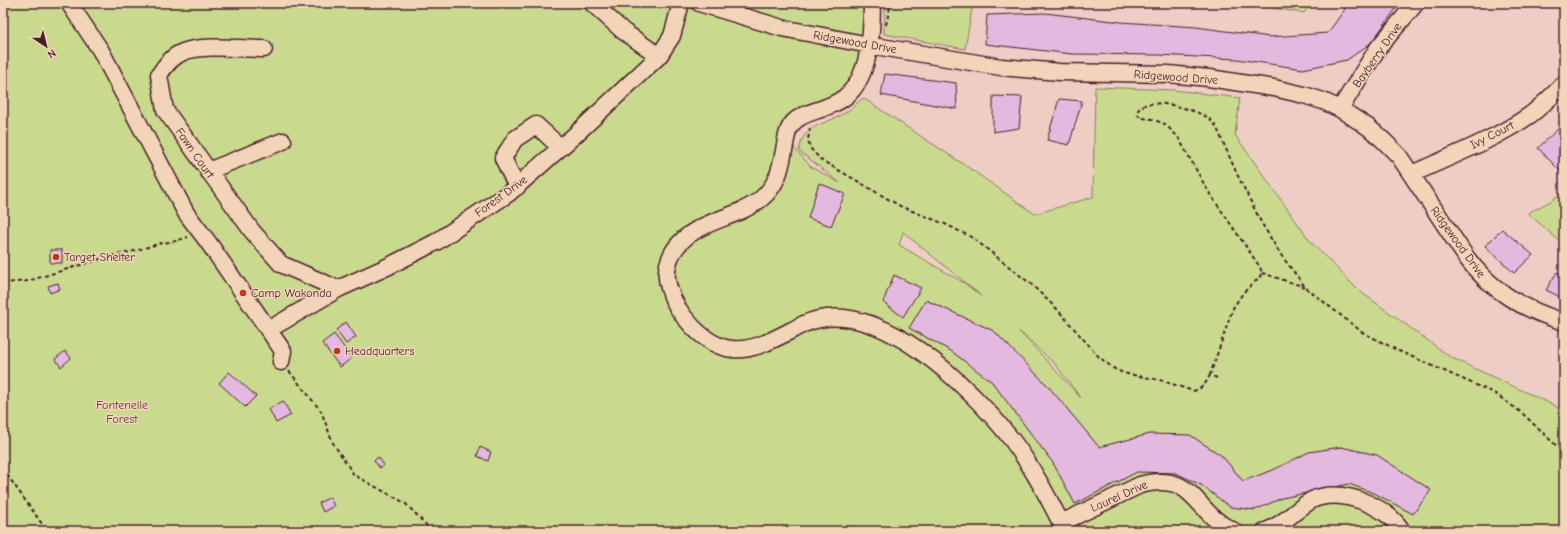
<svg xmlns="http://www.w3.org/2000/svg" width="1567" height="534" font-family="'Comic Neue',sans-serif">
<rect width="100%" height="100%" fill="#eecdc4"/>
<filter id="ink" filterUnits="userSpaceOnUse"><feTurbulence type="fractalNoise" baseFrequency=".025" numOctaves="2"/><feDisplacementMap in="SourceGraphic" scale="8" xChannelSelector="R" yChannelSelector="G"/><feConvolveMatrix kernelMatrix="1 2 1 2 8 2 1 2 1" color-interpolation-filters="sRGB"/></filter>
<g filter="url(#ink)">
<path fill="#c9da8e" stroke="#8a7c5c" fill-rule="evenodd" d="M3 3H880V16L875 29 870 67 801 123 790 143 811 167 840 183 799 151C803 124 822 126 841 115 850 111 856 104 863 98L972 170 1035 214 1093 197 1095 87 1173 90 1240 98 1235 135 1310 241 1358 290 1452 358 1564 410V531H3ZM903 232 979 294 981 296 964 283 899 245ZM1019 331 1055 364 1081 398 1080 397Z
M885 3H973L965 49 884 34Z
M1241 3H1312L1304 13Z
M1564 191V241L1557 239 1528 213 1551 201Z"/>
<path fill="#e3b9e0" stroke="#4a1f2b" d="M1349 3H1400L1371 43 1347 60 1303 69 1237 59 1159 55 1072 54 985 44 987 15 1045 13 1121 22 1196 27 1270 37 1328 33Z
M885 74 956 83 957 109 881 95Z
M993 96 1022 97 1019 128 993 132Z
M1059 99 1082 101 1069 145 1047 140Z
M1562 125 1564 127V167L1560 171 1538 148Z
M819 183 845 194 831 226 808 218Z
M1502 229 1533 255 1514 273 1485 246Z
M50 250H62V263H50Z
M1557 272 1564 276V299L1546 290Z
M894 275 921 288 903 317 883 302Z
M58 283 60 289 50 293 48 286Z
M926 300 994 331 1048 386 1099 447 1150 434 1190 435 1222 456 1243 481 1273 470 1309 452 1341 447 1377 455 1431 490 1413 514 1374 493 1349 484 1282 498 1255 510 1230 507 1201 485 1176 473 1137 472 1075 504 1053 463 992 382 951 351 909 328Z
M346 322 356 337 346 344 336 330Z
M334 334 352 358 340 367 322 343Z
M65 351 71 358 61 367 55 359Z
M229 372 256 396 245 407 219 383Z
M283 401 291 415 276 423 269 409Z
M480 447 491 452 488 461 477 456Z
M378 457 384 465 380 468 374 461Z
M330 497 334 506 323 512 319 503Z"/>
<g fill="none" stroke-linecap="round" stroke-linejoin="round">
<g stroke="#4a1f2b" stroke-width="19">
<path id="minor" d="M69 3 101 51 186 213 208 242 283 351 281 362
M592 3 623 31 659 56
M699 3 782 28 869 45 1001 67 1060 72 1168 74 1209 78 1274 88 1304 95 1323 101 1340 109 1368 127 1383 140 1399 156 1466 257C1491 291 1523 309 1564 322
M872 3C872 33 870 77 845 97 838 103 829 106 821 109 810 113 796 116 790 127 787 132 786 139 785 145 781 166 779 183 762 198 735 221 693 219 673 252 667 263 665 276 669 288 676 313 704 346 732 349 756 352 783 334 804 324 876 292 972 389 1012 440 1033 468 1049 499 1065 531
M264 49C241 49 204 44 183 52 172 56 165 66 159 75L165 110 252 231 281 264 338 289
M1340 109 1378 48 1416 3
M208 171 283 141
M1412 174C1451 156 1494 140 1530 115 1542 106 1553 95 1564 84
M517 187 503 158 515 139 536 125 560 147
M268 330 338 289 389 266 436 242 509 193 576 134 659 56 672 36 681 3
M1061 523 1140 485C1197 470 1193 514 1234 531
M1266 531C1285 524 1296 509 1312 500 1339 486 1388 506 1402 531"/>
</g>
<path stroke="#4a1f2b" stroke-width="2" stroke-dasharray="4 3" stroke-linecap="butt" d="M925 3 942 6 953 3
M886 25 891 3
M810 128 808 140 810 148 821 160 902 207 945 224 973 238 1032 285 1057 309 1099 357 1113 368 1123 373 1160 380 1193 391C1203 389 1206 383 1210 375
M1262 273 1305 287
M3 283 28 281 107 257 134 251 162 243 176 241 188 237
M289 371 321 411 333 443 354 475 405 503 432 531
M1217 378 1210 375 1233 308 1243 293 1259 278 1262 273 1260 267 1208 191 1178 137 1165 124 1152 119 1142 118 1137 114C1139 92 1196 110 1207 117 1211 120 1213 123 1216 126L1237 174 1261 222 1281 255 1306 288 1362 332 1399 351 1494 393 1522 413 1564 453
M3 469 47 531"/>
<use href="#minor" stroke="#f2d5b8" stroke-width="16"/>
</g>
</g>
<g fill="#c8321e" stroke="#f2d5b8" stroke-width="1.5">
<circle cx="56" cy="257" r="4"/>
<circle cx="243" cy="293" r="4"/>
<circle cx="337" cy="351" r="4"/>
</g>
<g text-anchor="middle" stroke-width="3" stroke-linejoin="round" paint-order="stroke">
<g font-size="12" fill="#4a1f2b" stroke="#f2d5b8">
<text transform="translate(855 42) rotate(10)" y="4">Ridgewood Drive</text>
<text transform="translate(1377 55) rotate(-55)" y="4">Bayberry Drive</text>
<text transform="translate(1176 77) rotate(4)" y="4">Ridgewood Drive</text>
<text transform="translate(1492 135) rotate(-27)" y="4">Ivy Court</text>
<text transform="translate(195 153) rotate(55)" y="4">Fawn Court</text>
<text transform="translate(501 196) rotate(-36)" y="4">Forest Drive</text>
<text transform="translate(1458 242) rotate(54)" y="4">Ridgewood Drive</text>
<text transform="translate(1119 496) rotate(-24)" y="4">Laurel Drive</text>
</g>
<g font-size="12" fill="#4a1f2b" stroke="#f2d5b8" text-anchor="start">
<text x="64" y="261">Target Shelter</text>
<text x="251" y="297">Camp Wakonda</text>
<text x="345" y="355">Headquarters</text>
</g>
<g font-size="12" fill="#5d3b3a" stroke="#f2d5b8">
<text x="122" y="409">Fontenelle<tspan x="122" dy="14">Forest</tspan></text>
</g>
</g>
<rect width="1567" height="534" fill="none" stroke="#f2d5b8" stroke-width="16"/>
<rect x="8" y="8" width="1551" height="518" fill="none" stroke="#4a1f2b" stroke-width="1.5" filter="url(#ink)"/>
<g transform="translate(46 46) rotate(145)" stroke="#f2d5b8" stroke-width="3" paint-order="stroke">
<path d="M0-3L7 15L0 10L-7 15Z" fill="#4a1f2b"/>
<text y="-6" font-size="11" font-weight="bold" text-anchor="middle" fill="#4a1f2b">N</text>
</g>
</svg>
